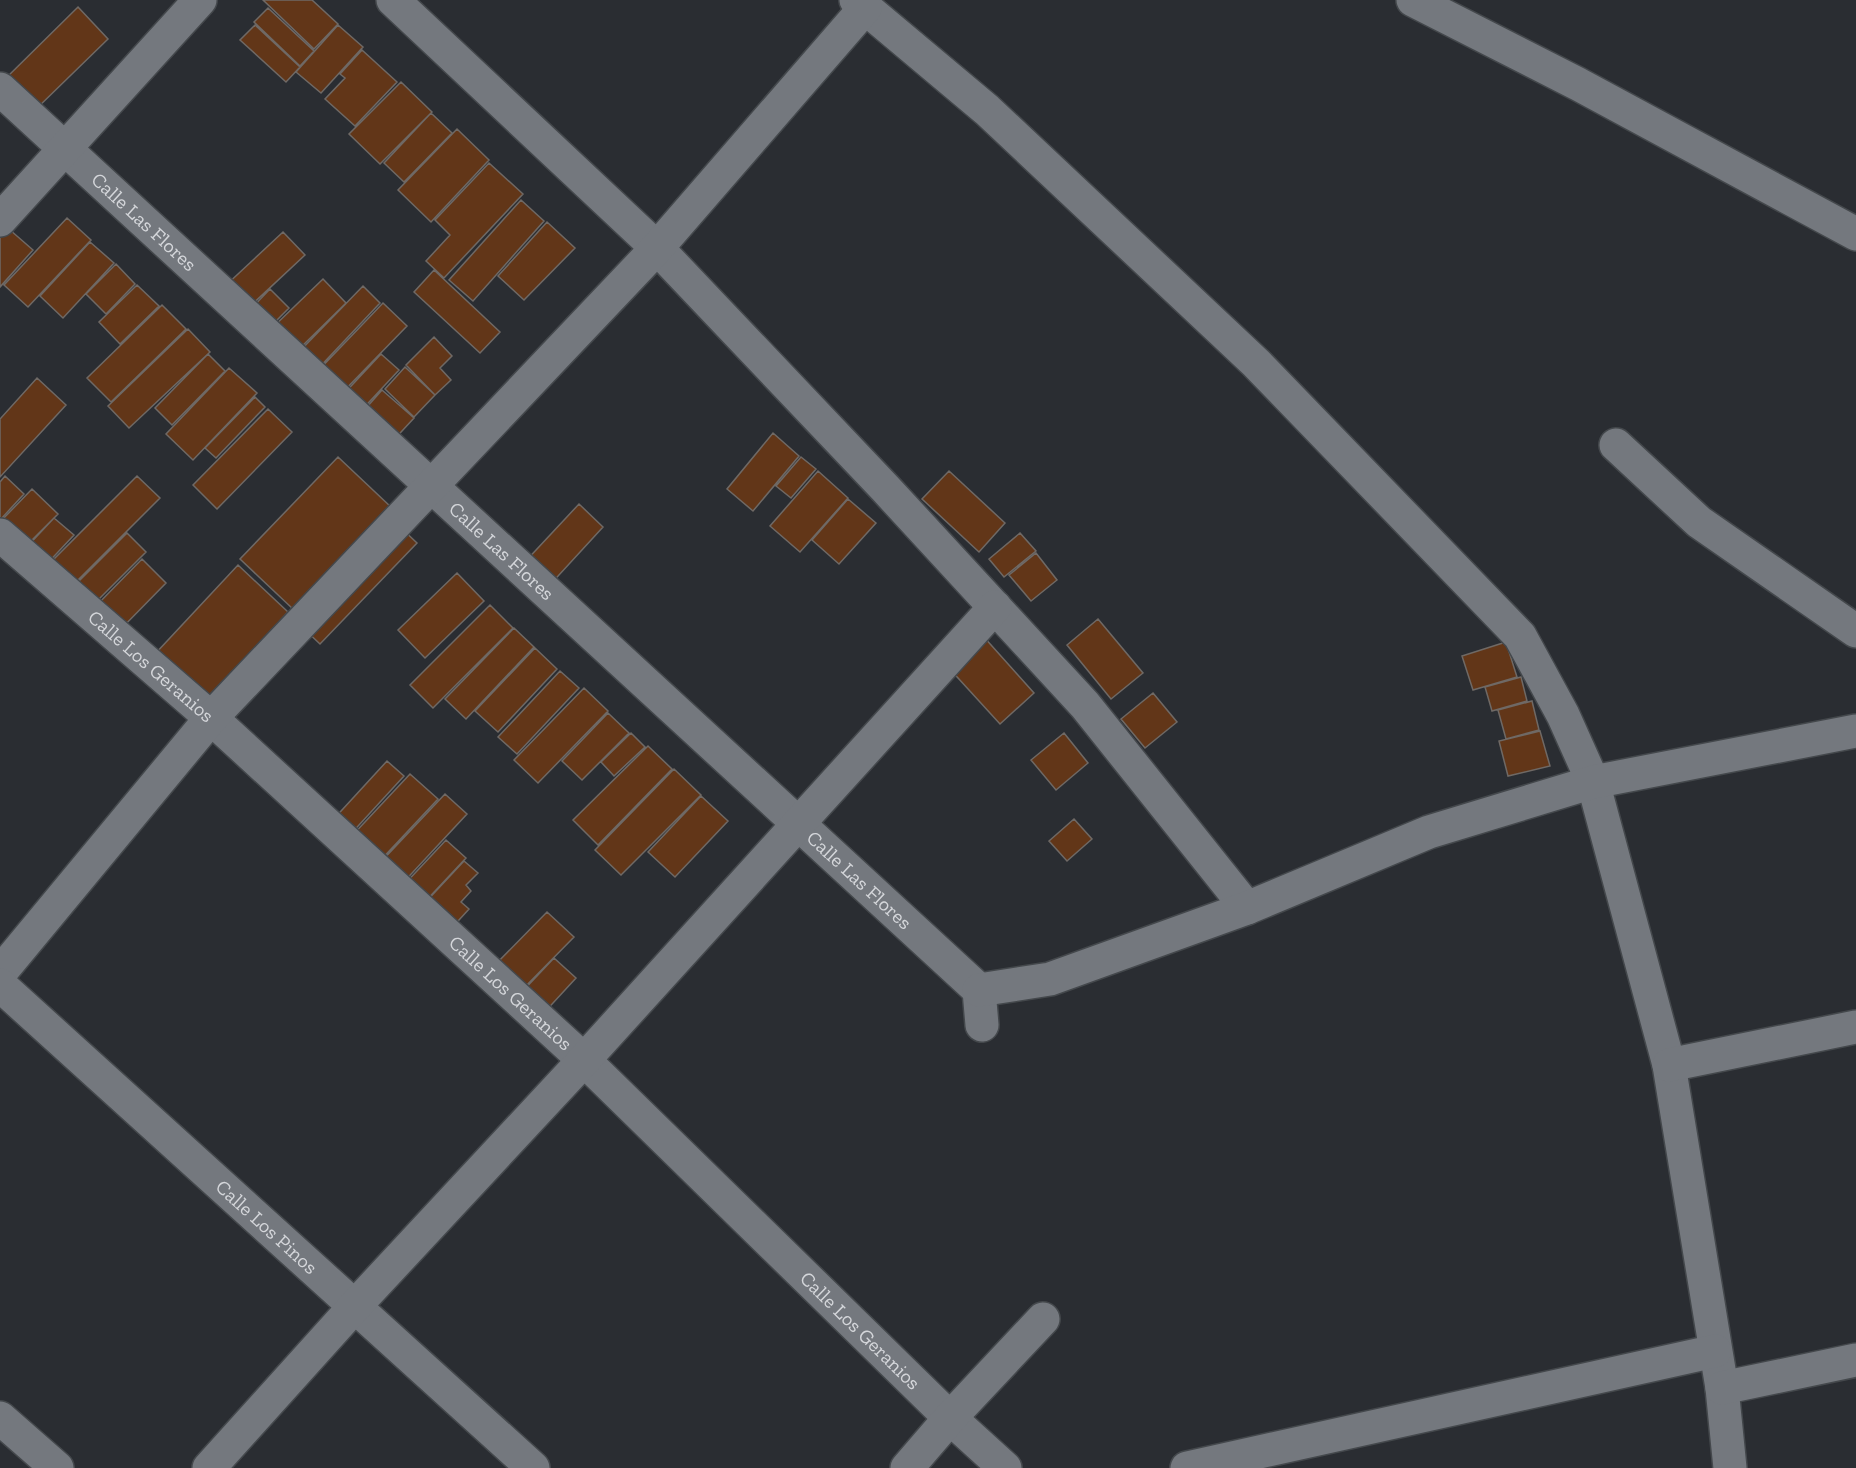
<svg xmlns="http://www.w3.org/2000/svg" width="1856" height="1468" font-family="'Zilla Slab',serif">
<rect width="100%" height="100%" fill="#2a2d32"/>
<path fill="#623618" stroke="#6f6965" stroke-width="1.5" d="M263 0H312L338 24 314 49Z
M78 7 108 39 32 113 2 82Z
M268 8 314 51 300 66 254 22Z
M255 25 300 67 286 82 240 40Z
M338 25 363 47 321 93 296 72Z
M362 50 397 82 355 126 325 99 345 78 340 74Z
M401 82 432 112 380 164 349 134Z
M431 113 452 133 404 182 384 163Z
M457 129 489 160 431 222 398 190Z
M489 163 523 194 444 278 426 261 450 235 435 220Z
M521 200 544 221 473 301 449 280Z
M67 218 91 240 28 307 4 285Z
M547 222 575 248 524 300 498 276Z
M2 223 33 250 0 287V225Z
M283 232 305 255 245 311 223 288Z
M90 242 114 263 63 318 40 296Z
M116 264 135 284 106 314 86 294Z
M434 270 500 332 480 353 414 292Z
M323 279 346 303 293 355 269 331Z
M137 285 159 306 120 344 99 322Z
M363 286 380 303 314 373 295 356Z
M270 289 289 308 268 329 249 311Z
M383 303 407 326 338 397 314 375Z
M162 305 186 329 111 402 87 378Z
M188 329 210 352 129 428 108 406Z
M434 337 452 356 440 368 451 380 435 395 406 365Z
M208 354 225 371 172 425 155 408Z
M381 354 399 370 357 415 339 399Z
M405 367 435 395 414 417 385 389Z
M229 368 257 393 193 460 166 434Z
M37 378 66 405 0 477V419Z
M382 390 414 418 390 444 359 416Z
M255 397 265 407 216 458 205 448Z
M268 409 292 432 217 509 193 485Z
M773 433 799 456 753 511 727 489Z
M338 457 392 508 294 610 240 559Z
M801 457 816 469 791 498 776 486Z
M818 471 848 498 800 552 770 526Z
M949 471 1005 523 979 552 922 499Z
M5 476 24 494 0 520V482Z
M137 476 160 498 68 590 45 568Z
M32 489 58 514 22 550 0 522Z
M848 499 876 523 839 564 812 540Z
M579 504 603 527 548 587 523 564Z
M54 518 74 535 43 568 23 551Z
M398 525 417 543 320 644 301 626Z
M127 533 146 552 90 608 71 589Z
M1020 533 1036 551 1004 577 989 559Z
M1036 553 1057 580 1031 601 1009 575Z
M142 559 166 583 117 633 93 609Z
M238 565 288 612 208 700 155 654Z
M457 573 484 601 425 658 398 630Z
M490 605 513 628 433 708 410 685Z
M1098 619 1143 673 1111 699 1067 645Z
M514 628 534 647 466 719 445 699Z
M983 636 1034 693 1000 724 948 667Z
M1506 642 1517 677 1473 690 1462 656Z
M535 648 557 669 498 732 475 711Z
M560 671 579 688 517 754 498 737Z
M1521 677 1527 701 1492 711 1485 687Z
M584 688 608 711 538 783 514 760Z
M1153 693 1177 722 1145 748 1121 719Z
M1532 701 1539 730 1506 739 1498 710Z
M608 713 629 733 582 780 562 761Z
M1540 731 1550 766 1508 776 1499 741Z
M631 733 645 747 614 776 601 762Z
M1064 733 1088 763 1056 790 1031 760Z
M648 746 672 769 598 845 573 820Z
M387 761 404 776 348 837 331 822Z
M674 769 701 795 621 875 595 850Z
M410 774 438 799 377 864 349 839Z
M445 794 467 814 400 886 378 865Z
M701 796 728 821 675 877 648 852Z
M1074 819 1092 839 1067 861 1049 841Z
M446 840 466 858 421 906 401 888Z
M464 861 478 873 466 885 471 891 461 902 469 909 449 931 422 906Z
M547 912 574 937 517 995 491 969Z
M554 958 576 978 542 1015 520 994Z"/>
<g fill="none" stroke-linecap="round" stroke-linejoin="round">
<g stroke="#44484c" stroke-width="36">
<g id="minor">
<path d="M393 0 657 248 885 488 1085 705 1247 908"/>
<path d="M856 0 987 110 1256 363 1520 636 1563 715 1593 782 1669 1065 1722 1388 1730 1468"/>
<path d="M1413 0 1578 84 1856 234"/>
<path id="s1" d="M0 89 979 990 982 1025"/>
<path d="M0 220 200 0"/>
<path d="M1616 445 1699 522 1856 631"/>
<path id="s2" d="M0 535 211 718 584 1060 950 1418 1005 1468"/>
<path d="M0 973 211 718 657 248 865 8"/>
<path id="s3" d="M0 985 533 1468"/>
<path d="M979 990 1050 979 1247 908 1429 832 1593 782 1856 731"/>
<path d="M1669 1065 1856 1027"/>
<path d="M1722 1388 1856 1360"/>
<path d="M0 1418 57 1468"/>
<path d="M209 1468 355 1306 584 1060 995 607"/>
<path d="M907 1468 950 1418 1043 1319"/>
<path d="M1187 1468 1715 1351"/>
</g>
</g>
<use href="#minor" stroke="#74787e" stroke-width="33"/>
</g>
<g text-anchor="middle" stroke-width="4.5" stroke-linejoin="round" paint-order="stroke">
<g font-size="20" fill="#d4d6da" stroke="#141518">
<text dy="7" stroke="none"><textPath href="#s1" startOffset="196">Calle Las Flores</textPath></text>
<text dy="7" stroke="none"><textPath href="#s1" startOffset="682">Calle Las Flores</textPath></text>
<text dy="7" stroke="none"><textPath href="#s2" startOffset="200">Calle Los Geranios</textPath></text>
<text dy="7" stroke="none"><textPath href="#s1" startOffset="1168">Calle Las Flores</textPath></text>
<text dy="7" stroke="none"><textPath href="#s2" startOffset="686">Calle Los Geranios</textPath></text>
<text dy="7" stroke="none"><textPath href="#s3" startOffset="360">Calle Los Pinos</textPath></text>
<text dy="7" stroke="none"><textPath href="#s2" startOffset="1172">Calle Los Geranios</textPath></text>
</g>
</g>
</svg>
